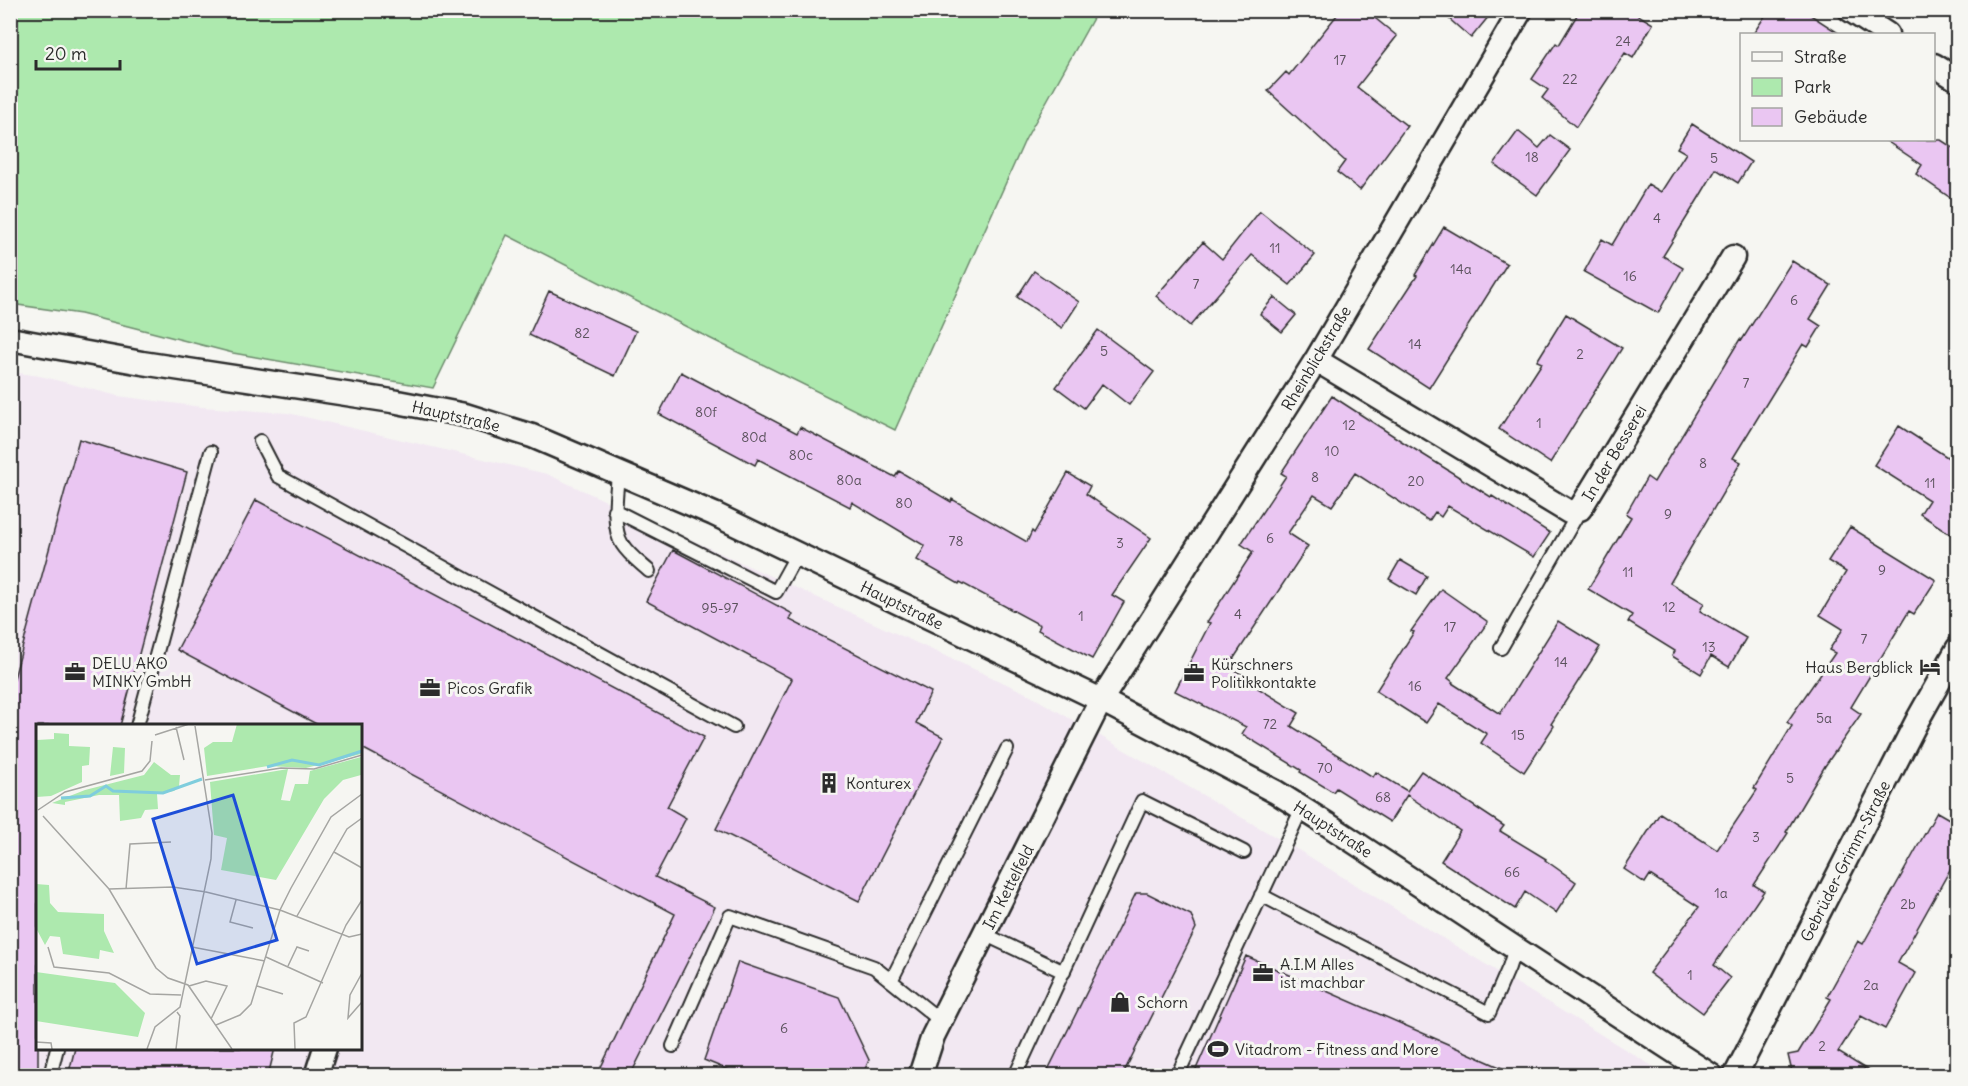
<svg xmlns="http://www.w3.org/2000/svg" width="1968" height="1086" font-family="Delius,sans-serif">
<rect width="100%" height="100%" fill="#f6f6f2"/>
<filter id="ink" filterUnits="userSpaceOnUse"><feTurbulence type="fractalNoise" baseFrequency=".0167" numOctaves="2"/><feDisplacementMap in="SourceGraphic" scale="12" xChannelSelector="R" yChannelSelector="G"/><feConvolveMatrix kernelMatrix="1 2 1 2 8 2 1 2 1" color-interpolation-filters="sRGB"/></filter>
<g filter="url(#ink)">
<path fill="#f2e8f2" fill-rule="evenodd" d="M11 372 40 376 118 396 202 407 288 413 547 474 1024 692 1305 854 1667 1075 11 1076ZM38 726H360V1048H38Z"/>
<path fill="#ade9ae" stroke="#6c8a6c" stroke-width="1.5" d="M11 10H1097V11L1025 140 895 430 687 327 507 235 433 388 233 353 81 314 11 304Z"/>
<path fill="#eac6f2" stroke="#2b2b2b" stroke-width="1.5" d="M1341 10H1365L1397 36 1357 87 1407 126 1360 190 1337 172 1345 161 1268 91 1286 72 1289 75Z
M1439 10H1494L1471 38Z
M1580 10H1630L1653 24 1633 58 1625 53 1576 127 1542 98 1548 90 1532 79 1556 43 1559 45Z
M1769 10H1803L1840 34H1753Z
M1692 124 1751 162 1738 183 1716 169 1700 196 1663 256 1683 268 1658 313 1584 272 1602 239 1612 245 1648 184 1661 192 1686 153 1677 148Z
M1518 131 1539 148 1550 135 1570 150 1537 195 1494 164Z
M1885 140H1941L1958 151V203L1916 174 1922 165Z
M1260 211 1315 255 1290 285 1252 255 1190 326 1156 296 1203 242 1222 259Z
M1444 227 1507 264 1429 388 1369 349 1417 276 1415 275Z
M1792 261 1831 285 1810 319 1821 326 1808 347 1803 344 1733 458 1741 462 1670 583 1704 603 1700 611 1746 638 1729 667 1711 656 1701 674 1672 656 1675 651 1628 622 1632 615 1588 589 1631 517 1626 514 1647 477 1654 482 1740 339 1742 340Z
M1034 271 1079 302 1062 328 1017 297Z
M549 291 636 331 615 376 529 335Z
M1274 297 1296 315 1282 332 1260 314Z
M1566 314 1622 348 1550 463 1499 429 1542 363 1537 361Z
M1098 330 1154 372 1129 405 1102 384 1084 408 1056 387Z
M681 372 797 433 800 427 895 477 899 471 951 502 952 499 1027 542 1032 531 1034 533 1068 473 1090 486 1086 494 1151 538 1112 595 1124 602 1092 659 1038 630 1040 625 960 582 959 584 917 560 925 546 852 502 850 507 758 459 755 465 659 414Z
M1332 396 1403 442 1491 497 1492 496 1550 533 1534 557 1448 506 1441 517 1435 512 1429 521 1355 473 1332 506 1314 495 1288 533 1308 546 1228 667 1245 676 1243 679 1299 713 1291 726 1373 777 1376 772 1407 791 1421 771 1504 826 1500 831 1546 859 1545 860 1576 882 1556 913 1525 892 1515 909 1441 861 1460 831 1407 795 1390 822 1336 788 1333 792 1300 772 1301 770 1242 734 1246 727 1175 691 1210 623 1207 622 1253 552 1241 544 1286 476 1281 473Z
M1899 426 1958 464V539L1920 514 1929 500 1874 465Z
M79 439 187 472 120 726H38V1076H10V693Z
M256 500 704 737 667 807 686 818 655 877 715 907 630 1076H621L601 1067 675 914 360 747V726H320L177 650Z
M1850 527 1936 580 1914 614 1909 611 1851 707 1861 714 1825 766 1786 832 1788 833 1754 885 1764 891 1714 965 1730 978 1703 1013 1649 973 1699 907 1650 875 1645 883 1624 869 1660 813 1717 850 1757 790 1754 788 1792 726 1787 722 1835 653 1829 650 1843 629 1820 615 1846 572 1828 561Z
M673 550 793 614 790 620 931 692 916 723 943 737 859 901 716 829 792 679 646 601Z
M1400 560 1427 576 1416 595 1389 579Z
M1441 589 1488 622 1448 678 1453 682 1452 683 1500 714 1558 621 1600 647 1551 724 1554 726 1524 772 1481 743 1487 734 1439 704 1426 723 1376 691 1414 632 1411 631Z
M1937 812 1958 824V871L1951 868 1898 963 1916 973 1885 1029 1861 1016 1838 1052 1877 1076H1793L1788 1055 1798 1053 1831 999 1827 997 1858 941 1863 944Z
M1136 893H1147L1191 915 1196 928 1122 1076H1045Z
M1246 956 1450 1045 1520 1076H1193Z
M738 962 839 997 869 1060 862 1076H743L704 1060Z
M75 1048H275L268 1076H68Z"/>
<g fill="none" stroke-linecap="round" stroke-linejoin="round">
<g stroke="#2b2b2b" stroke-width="16">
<path id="service" d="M260 441 278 476 734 727
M618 473C617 492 611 527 622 544 629 555 639 562 649 571
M614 510 776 592 797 554
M1501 648 1580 510
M137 726 211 452
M1261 895 1489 1013 1509 967 1515 948
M984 934 1064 972
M891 981 1007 749
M673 1046 730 916 874 967 941 1021
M50 1076 57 1048
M1015 1076 1142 801 1244 852
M1177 1076 1302 808"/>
</g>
<g stroke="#2b2b2b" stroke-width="27">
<path id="minor" d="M1850 10 1887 34
M1934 65 1958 80
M10 339 142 363 392 401 465 415 532 436 714 514 1101 700 1276 792 1327 824 1515 948 1712 1076
M1316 360 1569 512 1580 509 1733 257
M316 1076 325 1048
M920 1076 933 1036 1101 700 1316 360 1521 10
M1735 1076 1918 719 1958 648"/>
</g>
<use href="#service" stroke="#f6f6f2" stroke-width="12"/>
<use href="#minor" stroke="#f6f6f2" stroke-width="22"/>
</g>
</g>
<defs>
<g id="hotel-bare" transform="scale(1.62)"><path d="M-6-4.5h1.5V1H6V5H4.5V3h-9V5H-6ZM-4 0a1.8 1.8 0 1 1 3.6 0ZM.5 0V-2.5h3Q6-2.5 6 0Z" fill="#2b2b2b" stroke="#f6f6f2" stroke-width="2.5" paint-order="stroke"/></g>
<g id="office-bare" transform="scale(1.62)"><path d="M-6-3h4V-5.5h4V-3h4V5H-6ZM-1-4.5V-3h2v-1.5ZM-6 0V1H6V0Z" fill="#2b2b2b" stroke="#f6f6f2" stroke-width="2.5" paint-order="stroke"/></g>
<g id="building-bare" transform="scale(1.62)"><path d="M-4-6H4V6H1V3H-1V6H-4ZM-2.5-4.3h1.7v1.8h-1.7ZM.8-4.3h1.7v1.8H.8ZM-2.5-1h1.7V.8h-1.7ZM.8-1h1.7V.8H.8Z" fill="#2b2b2b" stroke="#f6f6f2" stroke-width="2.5" paint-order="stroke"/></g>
<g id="shop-bare" transform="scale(1.62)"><path d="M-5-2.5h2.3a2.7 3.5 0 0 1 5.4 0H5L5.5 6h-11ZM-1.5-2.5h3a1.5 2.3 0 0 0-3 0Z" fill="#2b2b2b" stroke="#f6f6f2" stroke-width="2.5" paint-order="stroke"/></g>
<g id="stadium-bare" transform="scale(1.62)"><path d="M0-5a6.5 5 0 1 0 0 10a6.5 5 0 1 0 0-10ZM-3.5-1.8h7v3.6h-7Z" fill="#2b2b2b" stroke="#f6f6f2" stroke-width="2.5" paint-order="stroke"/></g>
</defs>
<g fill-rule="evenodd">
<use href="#hotel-bare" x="1930" y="667"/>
<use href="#office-bare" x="75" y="672"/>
<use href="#office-bare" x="1194" y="673"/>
<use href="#office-bare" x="430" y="688"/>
<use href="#building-bare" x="829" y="783"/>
<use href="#office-bare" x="1263" y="973"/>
<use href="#shop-bare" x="1120" y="1002"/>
<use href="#stadium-bare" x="1218" y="1049"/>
</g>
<g text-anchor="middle" stroke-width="6" stroke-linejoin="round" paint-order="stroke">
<g font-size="14" fill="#5b525d">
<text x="1623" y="46">24</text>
<text x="1340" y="65">17</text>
<text x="1570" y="84">22</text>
<text x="1532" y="162">18</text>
<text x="1714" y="163">5</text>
<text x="1657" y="223">4</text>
<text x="1275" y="253">11</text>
<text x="1461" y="274">14a</text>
<text x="1630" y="281">16</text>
<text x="1196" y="289">7</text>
<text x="1794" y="305">6</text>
<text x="582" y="338">82</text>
<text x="1415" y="349">14</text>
<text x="1104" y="356">5</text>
<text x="1580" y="359">2</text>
<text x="1746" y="388">7</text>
<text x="706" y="417">80f</text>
<text x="1539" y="428">1</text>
<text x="1349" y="430">12</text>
<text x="754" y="442">80d</text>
<text x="1332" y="456">10</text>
<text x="801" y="460">80c</text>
<text x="1703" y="468">8</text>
<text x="1315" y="482">8</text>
<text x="849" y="485">80a</text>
<text x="1416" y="486">20</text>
<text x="1930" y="488">11</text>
<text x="904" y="508">80</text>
<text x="1668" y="519">9</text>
<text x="1270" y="543">6</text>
<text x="956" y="546">78</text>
<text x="1120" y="548">3</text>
<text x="1882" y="575">9</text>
<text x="1628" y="577">11</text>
<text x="1669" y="612">12</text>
<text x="720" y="613">95-97</text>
<text x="1238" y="619">4</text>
<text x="1081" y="621">1</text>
<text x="1450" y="632">17</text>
<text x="1864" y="644">7</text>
<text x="1709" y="652">13</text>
<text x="1561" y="667">14</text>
<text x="1415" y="691">16</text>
<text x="1824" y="723">5a</text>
<text x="1270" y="729">72</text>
<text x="1518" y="740">15</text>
<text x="1325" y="773">70</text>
<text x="1790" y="783">5</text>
<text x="1383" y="802">68</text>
<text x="1756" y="842">3</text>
<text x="1512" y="877">66</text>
<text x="1721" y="898">1a</text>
<text x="1908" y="909">2b</text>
<text x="1690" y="980">1</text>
<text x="1871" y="990">2a</text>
<text x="784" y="1033">6</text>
<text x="1822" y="1051">2</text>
</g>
<g font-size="16" fill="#2b2b2b" stroke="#f6f6f2">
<text transform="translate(1316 358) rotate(-59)" y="6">Rheinblickstraße</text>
<text transform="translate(456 416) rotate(13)" y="6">Hauptstraße</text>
<text transform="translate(1614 453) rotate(-59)" y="6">In der Besserei</text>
<text transform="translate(902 605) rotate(26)" y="6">Hauptstraße</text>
<text transform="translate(1333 829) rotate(33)" y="6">Hauptstraße</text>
<text transform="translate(1845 861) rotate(-63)" y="6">Gebrüder-Grimm-Straße</text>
<text transform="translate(1008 887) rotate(-63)" y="6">Im Kettelfeld</text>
</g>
<g font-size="16" fill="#2b2b2b" stroke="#f6f6f2" text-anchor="start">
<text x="92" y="669">DELU AKO<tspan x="92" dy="18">MINKY GmbH</tspan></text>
<text x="1211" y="670">Kürschners<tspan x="1211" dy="18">Politikkontakte</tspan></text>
<text x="1913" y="673" text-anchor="end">Haus Bergblick</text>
<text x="447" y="694">Picos Grafik</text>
<text x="846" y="789">Konturex</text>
<text x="1280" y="970">A.I.M Alles<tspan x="1280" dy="18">ist machbar</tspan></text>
<text x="1137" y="1008">Schorn</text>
<text x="1235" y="1055">Vitadrom - Fitness and More</text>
</g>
</g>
<g transform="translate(36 724)">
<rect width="326" height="326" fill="#f6f6f2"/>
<path d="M201 0H325V30L270 44 232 42 171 52 168 24 177 18H196ZM18 9 33 10V22L54 23 53 41 46 42V58L15 72 0 73 1 16 18 15ZM77 23 89 24 88 49 74 52ZM325 33V51L307 56 288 75 240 156 185 146 191 114 178 111 174 58 252 45 245 76 254 77 259 60H272L274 47ZM118 38 135 51H144L143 62 138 67 121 70 122 85 109 86 105 94 84 97 83 71H63L29 78V81L16 79 49 66 108 51ZM0 160 13 161 14 179 22 188 68 190V207L78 229 64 226 63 235 27 230 24 213 14 212 9 221 1 206ZM0 248 79 259 109 289 102 313 0 297Z" fill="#ade9ae"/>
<path fill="none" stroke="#7fcddd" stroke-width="3" d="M231 43 256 36 283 41 326 27M25 74 54 72 70 62 77 67 127 69 166 55"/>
<path fill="none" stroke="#a5a5a2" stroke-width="1.5" d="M140 3 148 36M119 11 153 0M169 56 245 44 278 45 326 31M2 86 29 68 106 47 114 37 116 17M7 92 73 165 120 244 132 254 152 261 196 325M298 128 326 144M73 165 137 163 170 168 244 186 313 213 326 210M90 165 94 120 135 118M200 176 194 198 217 204M261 192 311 105 326 94M12 223 18 243 73 249 114 270 145 271M156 223 229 237M230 233 287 259M252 242 261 223 273 227M326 249 314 271 312 294 326 278M153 262 170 257 191 262 175 295M221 262 247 270M180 301 204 291 215 280 244 186 255 164 295 93 326 70M0 318 15 319 16 325M111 325 119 303 144 283 175 135 176 109 159 2M140 325 144 292 141 288M259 325 258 299 270 293 310 201 326 176"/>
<path fill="#1d4ed8" fill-opacity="0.15" stroke="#1d4ed8" stroke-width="3" d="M197 71 241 216 161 240 117 95Z"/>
<rect width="326" height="326" fill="none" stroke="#2b2b2b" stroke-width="3"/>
</g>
<rect width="1968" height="1086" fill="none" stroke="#f6f6f2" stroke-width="36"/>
<rect x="18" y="18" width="1932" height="1050" fill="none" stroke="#2b2b2b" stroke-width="2" filter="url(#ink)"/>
<rect x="1740" y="33" width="195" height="108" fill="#f6f6f2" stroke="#a5a5a2" stroke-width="1.5"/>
<rect x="1752" y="52" width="30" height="9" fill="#f6f6f2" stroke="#a5a5a2" stroke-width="1.5"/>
<text x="1794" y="63" font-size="18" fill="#2b2b2b">Straße</text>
<rect x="1752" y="78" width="30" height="18" fill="#ade9ae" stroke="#a5a5a2" stroke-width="1.5"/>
<text x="1794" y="93" font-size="18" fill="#2b2b2b">Park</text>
<rect x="1752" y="108" width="30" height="18" fill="#eac6f2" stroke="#a5a5a2" stroke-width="1.5"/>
<text x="1794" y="123" font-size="18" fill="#2b2b2b">Gebäude</text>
<path d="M36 60v9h84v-9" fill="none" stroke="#2b2b2b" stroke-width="3"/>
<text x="45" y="60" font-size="18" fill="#2b2b2b" stroke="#f6f6f2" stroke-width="4.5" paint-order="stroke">20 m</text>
</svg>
